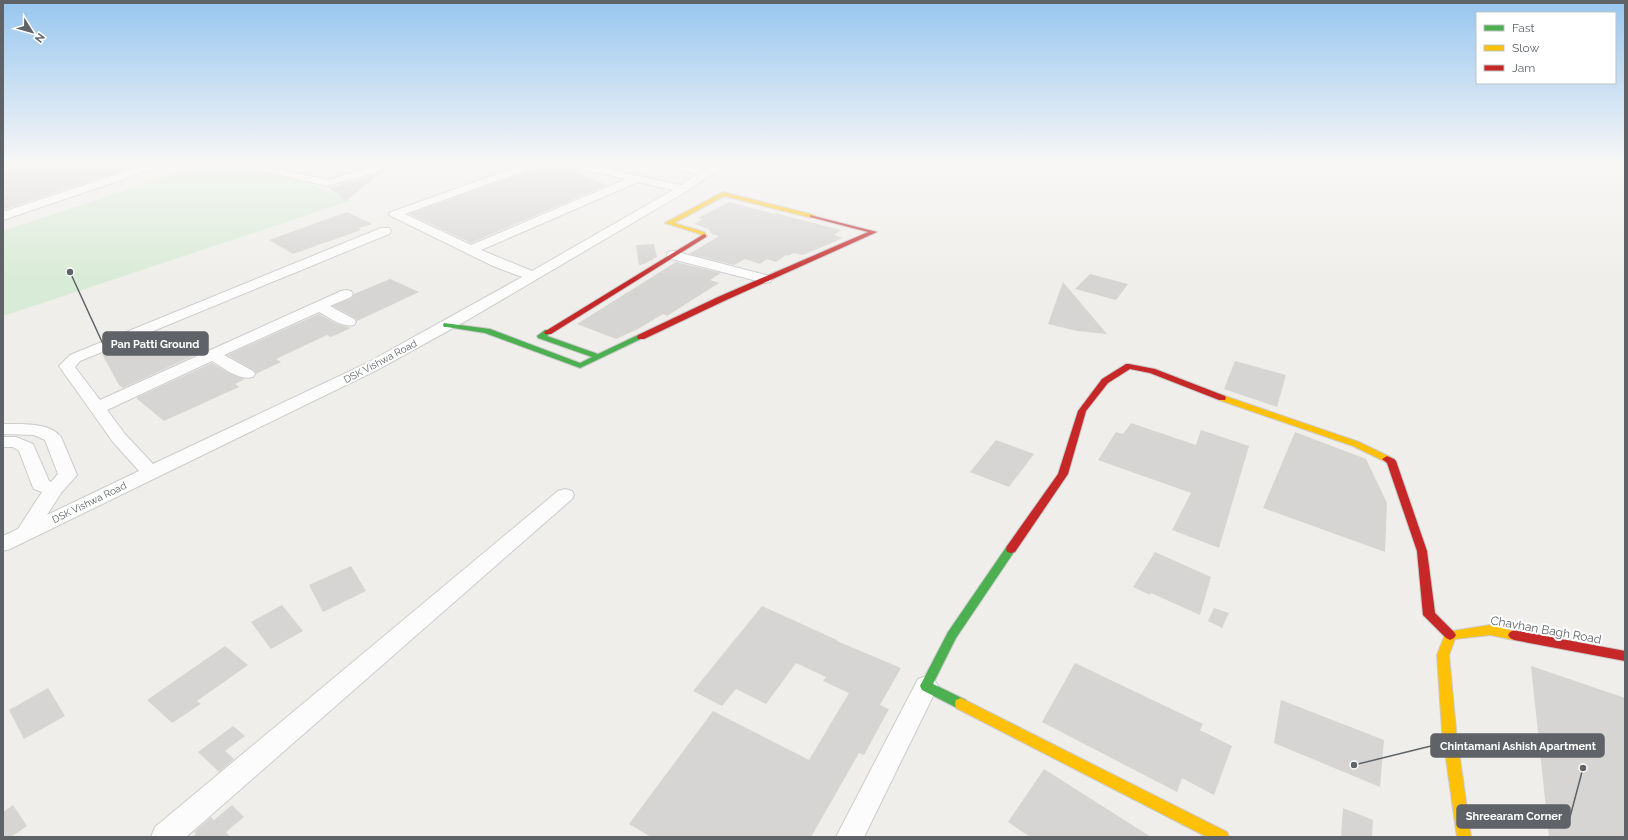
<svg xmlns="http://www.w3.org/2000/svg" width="1628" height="840" font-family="Raleway,sans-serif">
<rect width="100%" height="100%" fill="#efeeea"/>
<path fill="#d8ebd6" d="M205 164H253L353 200 3 316V231Z"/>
<path fill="#d6d5d3" d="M20 164H142L3 210V171L18 167Z
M549 164H566L568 167 579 170 573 172 607 185 471 243 409 214Z
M379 174 346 201 329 188Z
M729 202 774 214 775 213 841 230 834 235 843 238 803 255 794 253 788 256 786 255 776 262 767 259 760 264 745 259 734 265 689 254 719 236 712 234 708 229 694 224 703 219 698 218Z
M347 212 372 224 359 228 361 230 293 254 269 240Z
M654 244 657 257 644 264 639 265 636 245Z
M676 262 721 273 710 280 719 283 667 316 663 314 638 329 616 339 577 324Z
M1090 274 1128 284 1116 300 1075 289Z
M390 279 419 292 357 321 355 318 333 306 352 298 354 294Z
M1063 282 1107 334 1077 331 1048 324Z
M319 314 335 323 351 328 331 337 327 335 276 359 281 362 256 374 254 370 227 355Z
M157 336 162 344 185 336 197 354 123 388 119 385 102 354Z
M1235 361 1286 375 1277 407 1224 389Z
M212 363 231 374 245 379 235 384 239 387 164 421 136 398Z
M1131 423 1196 445 1201 430 1249 446 1219 548 1172 530 1191 493 1098 460 1116 432 1123 434Z
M1295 432 1366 459 1387 503 1385 552 1263 508Z
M996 440 1034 454 1009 487 970 472Z
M1155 552 1211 577 1200 615 1151 593 1150 595 1133 587Z
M351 566 366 591 323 612 309 585Z
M282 605 303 631 271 649 251 622Z
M762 606 837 640V641L901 668 880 705 889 709 864 755 859 753 811 837H651L629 824 713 711 809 760 849 693 823 681 826 677 796 663 766 704 736 689 722 706 693 691Z
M1214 608 1229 613 1222 628 1208 621Z
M225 646 248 665 197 701 201 704 172 723 147 700Z
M1075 663 1203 724 1200 730 1232 746 1214 795 1182 778 1177 792 1042 722Z
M1531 666 1625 698V837H1549Z
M48 688 65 716 24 739 9 710Z
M1281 700 1384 740 1380 787 1274 743Z
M233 726 245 736 225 751 234 759 219 772 198 752Z
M1044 769 1151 837H1030L1008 822Z
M13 805 27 826 11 837H3V812Z
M232 805 244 817 226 832 230 837H192L196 834 194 832 211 817 214 820Z
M1343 808 1373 820 1372 837H1341Z"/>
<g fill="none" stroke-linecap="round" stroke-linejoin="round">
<g stroke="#cbcccc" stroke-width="2">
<path id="street" d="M3 164H19L18 166 3 170Z
M148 164H163L162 166 3 220V212Z
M240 164H258L327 180 384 164H400L399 166 327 186 241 166Z
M525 164H539L538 166 405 214 471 245 626 179 568 166 567 164H585L681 185 698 174 660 166 659 164H678L706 170 715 164H727L687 191 464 322 377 370 10 549 3 551V536L18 529 42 492 34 489 32 485 19 451 13 447H3V437H16L33 444 49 481 51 482 58 474 45 440 34 435 3 434V424C20 424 50 422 61 437L77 475 61 493 47 515 139 471 113 442 59 366 70 355 381 228H389L391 231 389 234 80 361 75 367 100 400 341 291 346 290 351 291 353 294 351 297 330 306 354 319 356 322 354 325C342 328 329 317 319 312L224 355 253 371 255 374 253 377C239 381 224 368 212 361L107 410 125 434 153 464 365 364 522 277 493 266 391 216 389 214 391 212ZM638 182 673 190 532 271 481 250Z
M673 251 770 276 772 279 770 282 765 283 668 258 667 255 668 252Z
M565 489 572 491 574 495 572 499 186 837H151L155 827 558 491Z
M926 676 934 679 938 686 864 837H836L918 679Z"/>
</g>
<g stroke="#cacacb" stroke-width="2">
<path id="fast" d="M444 323 490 329 580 363 592 357 538 338 537 336 545 330H551L552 332 547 336 598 354 638 335H641L645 337 580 368 485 333 447 327H444L443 325Z
M1011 545 1015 546 1016 549 956 638 933 684 966 700 967 704 966 708 961 710 922 690 920 686 948 632 1007 546Z"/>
</g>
<g stroke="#cacacb" stroke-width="2">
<path id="slow" d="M723 192 814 215 815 216 812 218 724 196 674 223 704 232 707 236 706 237H702L700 234 665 223Z
M1222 395 1359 442 1390 457 1392 459 1387 462 1384 461 1353 446 1219 400 1218 398 1219 396Z
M1490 625 1518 632 1520 635 1518 638 1514 640 1490 635 1455 639 1449 655 1456 730 1471 837H1457L1442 730 1437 655 1446 632Z
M961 698 1227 832 1229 837H1207L956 708 955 704 956 700Z"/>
</g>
<g stroke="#cacacb" stroke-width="2">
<path id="jam" d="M810 215 877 232 724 301 644 339H638L637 337 638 335 718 297 868 232 810 217Z
M704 234 706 235V237L551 334H545L544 332Z
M1126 364H1129L1155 369 1225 396 1226 398 1225 400H1219L1150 373 1130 369 1108 383 1086 411 1068 474 1015 552 1011 553 1007 552 1006 549 1007 546 1058 474 1078 411 1102 379Z
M1387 456 1394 459 1396 461 1427 551 1435 613 1454 632 1456 635 1454 638 1450 640 1446 638 1423 615 1417 551 1387 463 1382 459Z
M1514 630 1625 651V661L1514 640 1510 638 1508 635 1510 632Z"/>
</g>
<use href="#street" fill="#fdfcfc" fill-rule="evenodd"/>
<use href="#fast" fill="#4caf50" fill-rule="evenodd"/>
<use href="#slow" fill="#ffc107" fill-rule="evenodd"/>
<use href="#jam" fill="#c62828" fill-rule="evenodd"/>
</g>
<linearGradient id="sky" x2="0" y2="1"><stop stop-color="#97c6ef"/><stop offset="0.58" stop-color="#f8f7f6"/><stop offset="1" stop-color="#f8f7f6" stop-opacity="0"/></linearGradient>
<rect width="1628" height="281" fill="url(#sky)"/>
<g text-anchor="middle" stroke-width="4" stroke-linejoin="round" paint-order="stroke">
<g font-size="10" fill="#5f6368" stroke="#fff">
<text transform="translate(380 361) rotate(-28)" y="4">DSK Vishwa Road</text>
<text transform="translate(89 502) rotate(-26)" y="4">DSK Vishwa Road</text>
</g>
<g font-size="12" fill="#5f6368" stroke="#fff">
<text transform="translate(1546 630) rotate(10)" y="4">Chavhan Bagh Road</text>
</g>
</g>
<path fill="none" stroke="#5f6368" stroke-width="1.5" d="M70 272L103 344M1354 765L1431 746M1583 768L1570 817"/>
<g fill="#5f6368" stroke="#fff" stroke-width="1.5">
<circle cx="70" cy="272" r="4"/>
<circle cx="1354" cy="765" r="4"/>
<circle cx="1583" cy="768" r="4"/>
</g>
<g fill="#5f6368" stroke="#5f6368" stroke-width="1.5">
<rect x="103" y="332" width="105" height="23" rx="4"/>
<rect x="1431" y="734" width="173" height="23" rx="4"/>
<rect x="1457" y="805" width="113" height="23" rx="4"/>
</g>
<g font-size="11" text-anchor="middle" font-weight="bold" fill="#fff">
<text x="155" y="348">Pan Patti Ground</text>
<text x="1518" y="750">Chintamani Ashish Apartment</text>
<text x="1514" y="820">Shreearam Corner</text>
</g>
<rect width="1628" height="840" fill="none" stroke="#5f6368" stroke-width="8"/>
<rect x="1476" y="12" width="140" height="72" fill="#ffffff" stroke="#bfc1c3"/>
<rect x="1484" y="25" width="20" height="6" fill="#4caf50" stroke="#bfc1c3"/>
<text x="1512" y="32" font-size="12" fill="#5f6368">Fast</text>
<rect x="1484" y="45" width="20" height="6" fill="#ffc107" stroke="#bfc1c3"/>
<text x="1512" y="52" font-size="12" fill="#5f6368">Slow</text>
<rect x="1484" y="65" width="20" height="6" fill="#c62828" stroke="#bfc1c3"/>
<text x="1512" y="72" font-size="12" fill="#5f6368">Jam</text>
<g transform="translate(32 32) rotate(127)" stroke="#ffffff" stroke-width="3" paint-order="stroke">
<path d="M0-3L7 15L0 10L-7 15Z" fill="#5f6368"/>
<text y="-6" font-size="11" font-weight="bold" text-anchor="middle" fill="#5f6368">N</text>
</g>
</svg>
